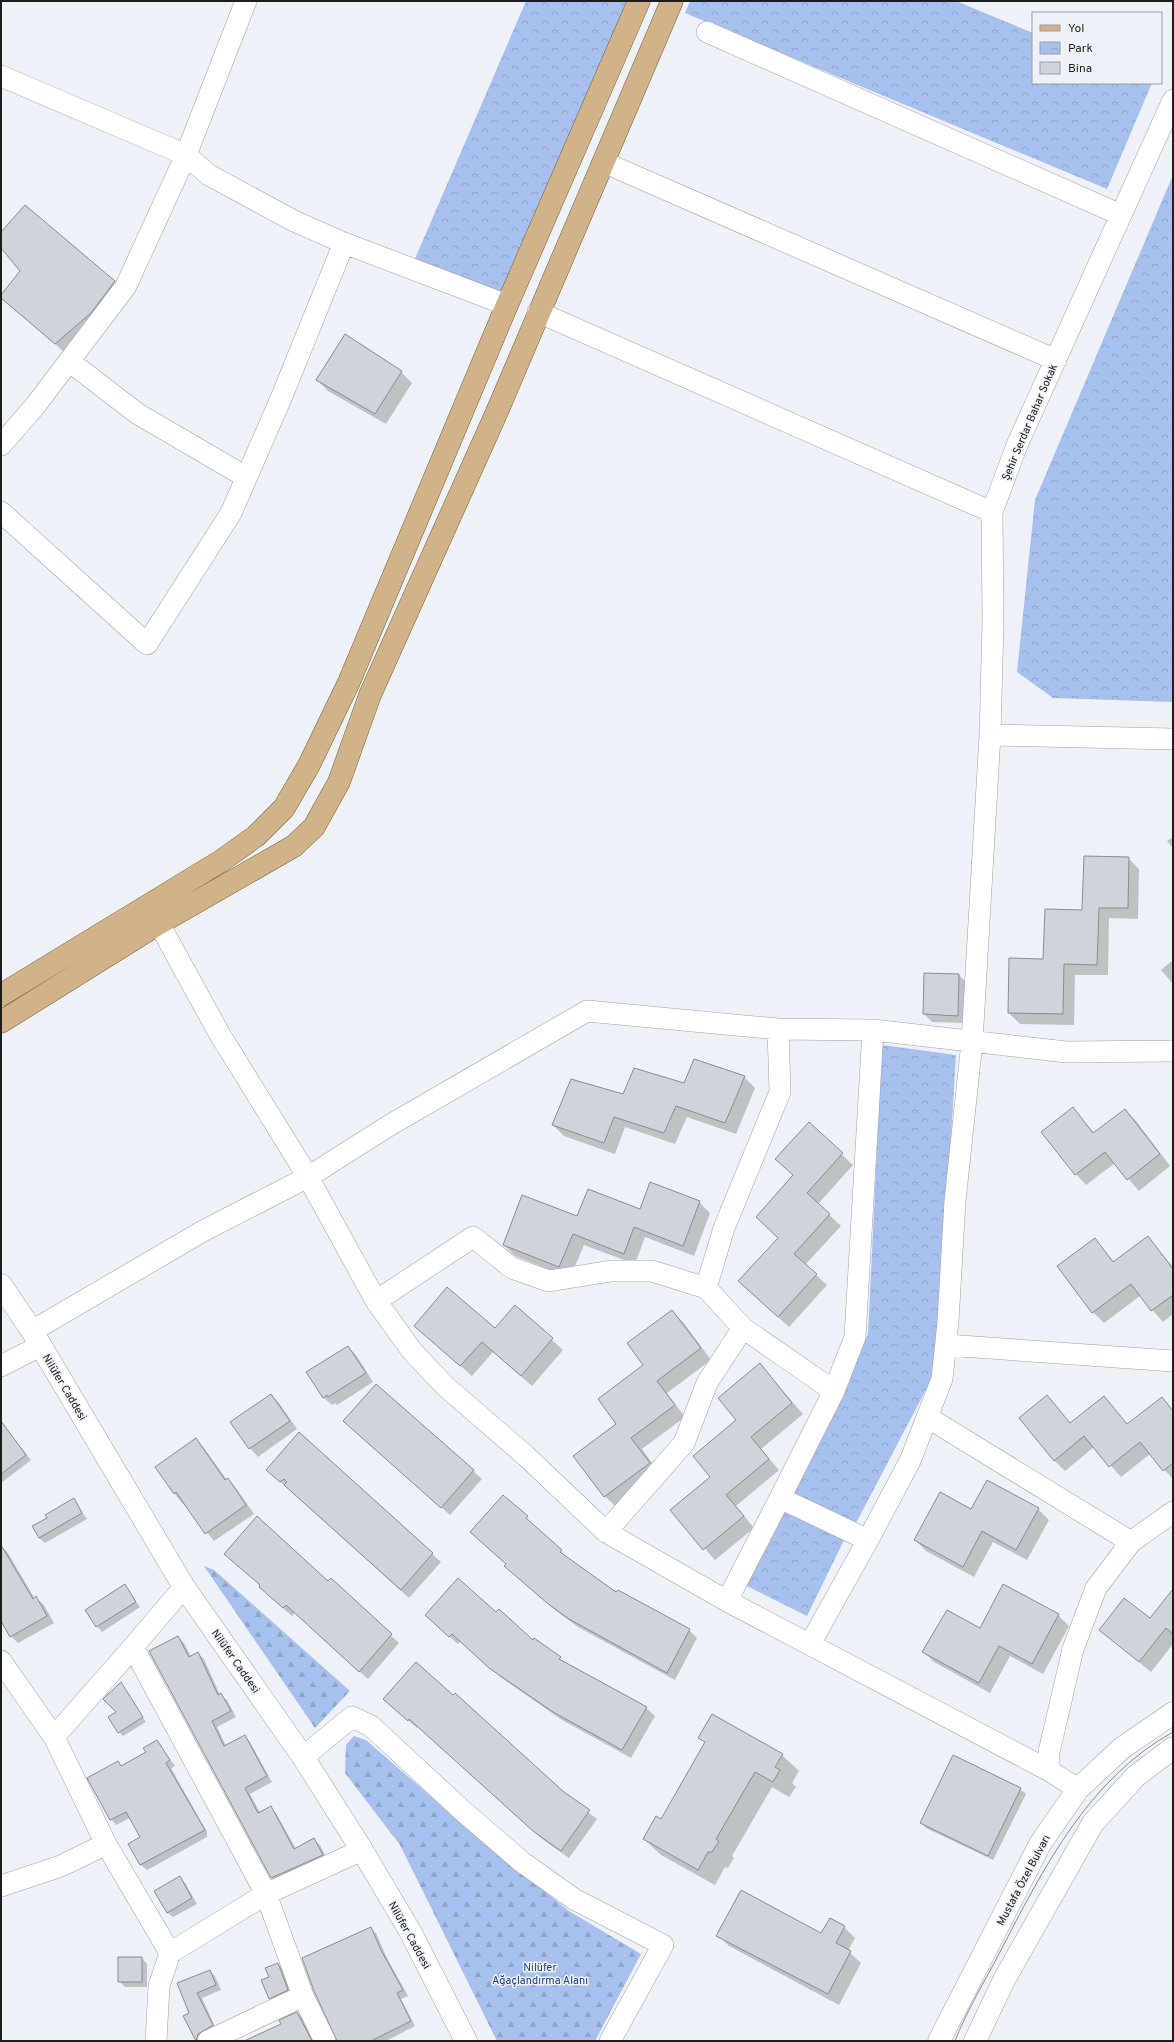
<svg xmlns="http://www.w3.org/2000/svg" width="1174" height="2042" font-family="Overpass,sans-serif">
<defs>
<pattern id="forest-firs" width="22" height="20" patternUnits="userSpaceOnUse"><rect width="22" height="20" fill="#a8c0ed"/><path d="M5 1l3.5 6h-7zM16 11l3.5 6h-7z" fill="#90a5cb"/></pattern>
<pattern id="park-crowns" width="20" height="18" patternUnits="userSpaceOnUse"><rect width="20" height="18" fill="#a8c0ed"/><path d="M2 6a3 3 0 1 1 6 0M12 15a3 3 0 1 1 6 0" fill="none" stroke="#90a5cb"/></pattern>
</defs>
<rect width="100%" height="100%" fill="#eef2f8"/>
<path fill="url(#forest-firs)" d="M204 1566 214 1570 350 1691 315 1728Z
M354 1736 366 1740 474 1834 569 1911 641 1954 595 2041H497L400 1845 345 1773 346 1745Z"/>
<path fill="url(#park-crowns)" d="M526 1H637L507 305 411 268Z
M690 1H956L1033 33V83H1152L1107 189 685 13Z
M1173 175V702L1053 698 1017 672 1035 500Z
M882 1045 956 1055 939 1338 931 1380 855 1525 791 1493 868 1334Z
M782 1507 845 1538 807 1616 743 1584Z"/>
<path fill="#0003" d="M1 234 114 282 122 290 64 352 1 297 21 271 1 246Z
M345 335 401 372 412 383 386 424 328 391 317 380Z
M1173 837V848L1167 841Z
M1128 858 1139 869 1138 919 1109 918 1108 975H1075L1074 1025 1020 1024 1009 1013 1083 911Z
M1173 960V984L1161 970Z
M925 974 959 975 967 983 965 1023 932 1022 924 1014Z
M744 1077 755 1088 736 1134 687 1117 675 1144 625 1127 615 1154 564 1136 553 1125 624 1095 685 1084Z
M1073 1108 1095 1134 1125 1110 1136 1121 1170 1166 1139 1191 1115 1163 1086 1185 1076 1174Z
M809 1124 853 1165 818 1204 841 1226 805 1265 827 1285 789 1327 751 1292 779 1238 794 1176 777 1159Z
M699 1202 710 1213 694 1256 645 1237 635 1264 584 1245 570 1278 515 1256 504 1245 578 1217Z
M1148 1237 1173 1267V1314L1163 1322 1140 1296 1104 1323 1093 1312 1095 1240 1114 1262Z
M515 1306 563 1350 532 1386 493 1352 472 1376 415 1326 495 1330Z
M672 1311 683 1322 711 1360 667 1393 685 1417 642 1449 660 1474 616 1507 605 1496 617 1424Z
M348 1347 356 1355 373 1382 337 1405 335 1403 332 1405 323 1397Z
M760 1365 803 1414 761 1449 779 1470 736 1506 754 1528 715 1560 671 1510 711 1477 737 1420Z
M376 1385 482 1479 450 1515 353 1429Z
M271 1395 279 1403 297 1429 258 1457 250 1448Z
M1047 1396 1071 1424 1104 1397 1128 1425 1162 1398 1173 1410V1479L1150 1454 1121 1477 1094 1447 1065 1471 1054 1460Z
M7 1430 31 1460 1 1483V1435Z
M299 1434 441 1562 409 1598 276 1478Z
M196 1440 204 1448 227 1480 236 1488 254 1514 214 1541 174 1493Z
M503 1496 569 1559 617 1593 689 1630 697 1638 675 1680 578 1627 556 1611 514 1574 507 1564Z
M73 1499 87 1519 45 1543 39 1538Z
M1038 1509 1049 1520 1027 1560 993 1542 974 1577 926 1551 915 1540 971 1511Z
M1 1546 8 1553 35 1599 36 1598 44 1605 54 1623 18 1643 11 1636 4 1624 1 1626Z
M331 1580 399 1643 368 1679 295 1613 292 1616 268 1595 261 1586 328 1583Z
M125 1586 140 1607 102 1632 97 1626Z
M1173 1591V1644L1151 1672 1100 1630 1150 1620Z
M496 1613 533 1642 535 1639 567 1665 646 1708 655 1716 631 1758 562 1720 499 1676 461 1641 458 1644 434 1623Z
M1058 1615 1069 1626 1043 1674 1010 1656 990 1693 934 1662 923 1651 980 1629Z
M178 1637 184 1643 191 1657 198 1653 204 1659 220 1695 227 1700 236 1717 217 1727 226 1746 244 1736 250 1742 272 1782 250 1794 260 1813 271 1808 276 1813 296 1849 314 1840 320 1845 328 1861 278 1884 272 1878 150 1651Z
M121 1684 146 1722 123 1736 119 1732 117 1712Z
M393 1707 563 1793 597 1819 569 1858 542 1839 418 1726 417 1728Z
M700 1738 782 1755 799 1771 792 1783 796 1787 789 1797 772 1787 732 1856 734 1858 728 1868 725 1867 715 1885 661 1855 644 1839 661 1821 705 1743Z
M157 1741 175 1766 171 1768 207 1832V1837L147 1870 141 1865 129 1844 141 1837 130 1818 116 1825 111 1819 118 1762 122 1766 147 1753Z
M1020 1789 1026 1794 993 1860 926 1828 921 1822Z
M180 1878 185 1883 197 1904 173 1917 167 1912Z
M844 1927 855 1938 848 1951 861 1963 839 2005 729 1946 718 1935H822Z
M370 1928 376 1933 386 1956 408 1996 401 1999 415 2026 386 2041H337Z
M142 1958 147 1964V1987H125L119 1981Z
M278 1964 283 1969 293 1995 275 2003 270 1998 271 1977Z
M210 1971 215 1976 221 1990 202 1998 217 2031 203 2041H197L185 2016 190 2014 178 1984Z
M297 2013 303 2018 315 2041H245L283 2025Z"/>
<path fill="#d0d3da" stroke="#898c92" d="M25 205 115 281 91 313 55 344 1 298V295L20 271 1 248V232Z
M345 334 402 371 375 414 316 380Z
M1084 856 1129 857 1128 908H1099L1097 965 1064 964 1063 1014 1008 1013 1009 958 1043 959 1045 909 1082 910Z
M924 973 959 974 958 1016 923 1014Z
M694 1059 745 1076 725 1123 676 1106 664 1133 614 1117 604 1143 552 1125 571 1079 623 1094 634 1068 684 1083Z
M1073 1107 1093 1133 1125 1109 1160 1154 1127 1180 1105 1152 1075 1175 1041 1132Z
M809 1122 843 1153 807 1193 830 1214 794 1254 817 1274 778 1317 738 1281 778 1238 756 1217 793 1175 775 1159Z
M650 1182 700 1201 683 1246 634 1227 624 1254 573 1234 559 1267 503 1245 522 1195 577 1216 588 1189 640 1209Z
M1148 1236 1173 1269V1295L1151 1311 1131 1284 1092 1313 1057 1266 1095 1238 1113 1262Z
M447 1287 495 1328 515 1305 553 1338 521 1376 482 1342 460 1366 414 1326Z
M672 1310 701 1348 657 1381 675 1405 631 1438 650 1463 604 1497 573 1456 616 1424 598 1399 643 1365 627 1343Z
M348 1346 366 1373 328 1397 327 1395 323 1398 306 1372Z
M760 1363 792 1403 751 1437 769 1459 726 1495 744 1516 703 1550 670 1510 710 1477 693 1456 736 1420 718 1398Z
M376 1384 474 1470 441 1508 343 1421Z
M271 1394 290 1421 249 1449 230 1422Z
M1047 1395 1070 1423 1104 1396 1127 1424 1162 1397 1173 1411V1463L1163 1471 1140 1442 1109 1467 1084 1436 1054 1461 1019 1418Z
M1 1421 26 1455 1 1474Z
M299 1432 433 1553 401 1590 284 1485 287 1482 284 1479 280 1482 266 1470Z
M196 1438 225 1480 228 1478 246 1505 205 1534 176 1492 174 1494 155 1467Z
M987 1480 1039 1508 1016 1550 982 1531 963 1567 914 1540 940 1492 971 1509Z
M503 1495 528 1516 526 1518 562 1550 560 1552 616 1592 618 1590 690 1629 667 1673 569 1619 547 1603 504 1566 506 1564 470 1532Z
M74 1498 82 1513 39 1538 32 1526 47 1518 45 1515Z
M257 1516 328 1581 331 1578 392 1634 359 1672 286 1605 283 1608 259 1587 260 1585 224 1554Z
M1 1545 33 1599 36 1596 47 1616 10 1637 1 1621Z
M458 1578 496 1612 499 1609 533 1640 534 1638 561 1657 559 1659 647 1707 622 1750 553 1712 489 1668 452 1634 449 1637 425 1615Z
M125 1584 136 1602 96 1627 85 1610Z
M1003 1584 1059 1614 1032 1664 999 1646 979 1683 922 1652 947 1610 980 1628Z
M1173 1589V1634L1166 1628 1139 1662 1099 1630 1124 1598 1150 1618Z
M178 1636 189 1657 198 1652 218 1695 221 1693 231 1711 212 1721 224 1746 245 1735 267 1776 245 1788 258 1813 271 1806 294 1849 314 1838 323 1855 271 1878 149 1651Z
M416 1662 453 1695 455 1693 564 1792 590 1810 561 1851 533 1831 409 1719 408 1721 383 1699Z
M121 1682 143 1717 118 1733 108 1717 116 1712 103 1699Z
M712 1714 783 1754 775 1767 780 1770 773 1782 755 1772 716 1839 719 1841 712 1852H708L698 1870 643 1839 656 1816 661 1819 705 1742 698 1738Z
M157 1740 170 1760 166 1763 205 1830 140 1865 128 1844 140 1837 126 1812 110 1820 87 1778 118 1761 121 1766 146 1752 143 1748Z
M953 1755 1021 1788 988 1856 920 1823Z
M180 1876 192 1898 167 1913 154 1891Z
M741 1890 821 1933 830 1918 845 1926 836 1943 851 1951 828 1994 716 1936Z
M371 1927 381 1950 403 1990 397 1993 411 2021 371 2041H337L314 1991 302 1958Z
M118 1957H142V1982H118Z
M278 1963 288 1990 269 1999 261 1980 269 1977 265 1968Z
M210 1970 216 1985 197 1993 213 2025 198 2034 196 2041 183 2016 189 2013 177 1983Z
M297 2012 312 2041H244L281 2024 279 2020Z"/>
<g fill="none" stroke-linecap="round" stroke-linejoin="round">
<g stroke="#9da1a7" stroke-width="22">
<path id="minor" d="M707 32 1121 215
M1 76 186 155 209 175 294 221 344 243 507 305
M603 162 1056 360
M538 312 992 512
M69 361 138 414 246 477
M1 445 35 406 126 286 186 155 246 1
M1 512 147 644 231 513 282 396 344 243
M990 735 993 622 992 512 1017 445 1173 100
M151 909 219 1033 308 1177 376 1301 412 1351 445 1386 526 1456 606 1532 727 1601 1048 1770 1049 1752 1073 1649 1096 1588 1131 1542 1173 1512
M778 1029 873 1030 1066 1052 1173 1051
M706 1288 743 1328 834 1391 780 1498 868 1540 810 1644
M32 1331 203 1231 308 1177 390 1125 587 1011 778 1029 780 1092 724 1228 706 1288 652 1271H611L549 1281 512 1268 473 1237 376 1301
M946 1345 1173 1361
M1 1366 40 1346
M834 1391 855 1337 873 1030
M927 1417 1131 1542
M606 1532 684 1443 707 1383 743 1328
M868 1540 910 1461 942 1379 948 1322 955 1201 972 1042 990 735 1173 739
M727 1601 780 1498
M133 1647 266 1894 303 1996 325 2041
M1 1661 54 1737
M303 1757 352 1717 371 1726 464 1812 522 1862 574 1899 663 1945 610 2041
M1048 1770 1078 1789
M1 1886 61 1866 106 1844
M170 1953 266 1894 362 1850
M156 2041 159 1986 170 1953 106 1844 54 1737 133 1647 184 1587
M208 2041 303 1996"/>
</g>
<g stroke="#9da1a7" stroke-width="23">
<path id="tertiary" d="M1 1285 32 1331 184 1587 303 1757 362 1850 411 1933 466 2041"/>
</g>
<g stroke="#9da1a7" stroke-width="23">
<path id="secondary" d="M939 2041 1040 1844 1078 1789 1122 1748 1173 1713
M975 2041 1005 1978 1093 1823 1136 1776 1173 1748"/>
</g>
<g stroke="#7c5d30" stroke-width="23">
<path id="primary" d="M1 995 221 861 256 836 284 808 309 765 349 682 507 305 639 1
M1 1022 158 924 294 846 314 827 339 782 370 695 496 414 672 1"/>
</g>
<use href="#minor" stroke="#fff" stroke-width="21"/>
<use href="#tertiary" stroke="#fff" stroke-width="22"/>
<use href="#secondary" stroke="#fff" stroke-width="22"/>
<use href="#primary" stroke="#d0b388" stroke-width="22"/>
<path stroke="#8a8d91" stroke-width="1" d="M955 2041C967 2010 985 1981 1000 1952 1043 1869 1088 1779 1173 1732"/>
</g>
<g text-anchor="middle" stroke-width="3" stroke-linejoin="round" paint-order="stroke">
<g font-size="11" fill="#1b1d1f" stroke="#eef2f8">
<text transform="translate(1029 422) rotate(-67)" y="4">Şehir Serdar Bahar Sokak</text>
<text transform="translate(65 1387) rotate(59)" y="4">Nilüfer Caddesi</text>
<text transform="translate(236 1661) rotate(55)" y="4">Nilüfer Caddesi</text>
<text transform="translate(1023 1880) rotate(-62)" y="4">Mustafa Özel Bulvarı</text>
<text transform="translate(410 1935) rotate(61)" y="4">Nilüfer Caddesi</text>
</g>
<g font-size="11" fill="#23407b" stroke="#eef2f8">
<text x="540" y="1971">Nilüfer<tspan x="540" dy="13">Ağaçlandırma Alanı</tspan></text>
</g>
</g>
<rect width="1174" height="2042" fill="none" stroke="#1b1d1f" stroke-width="4"/>
<rect x="1032" y="12" width="130" height="72" fill="#eef2f8" stroke="#9a9da1"/>
<rect x="1040" y="25" width="20" height="6" fill="#d0b388" stroke="#9a9da1"/>
<text x="1068" y="32" font-size="12" fill="#1b1d1f">Yol</text>
<rect x="1040" y="42" width="20" height="12" fill="url(#park-crowns)" stroke="#9a9da1"/>
<text x="1068" y="52" font-size="12" fill="#1b1d1f">Park</text>
<rect x="1040" y="62" width="20" height="12" fill="#d0d3da" stroke="#9a9da1"/>
<text x="1068" y="72" font-size="12" fill="#1b1d1f">Bina</text>
</svg>
